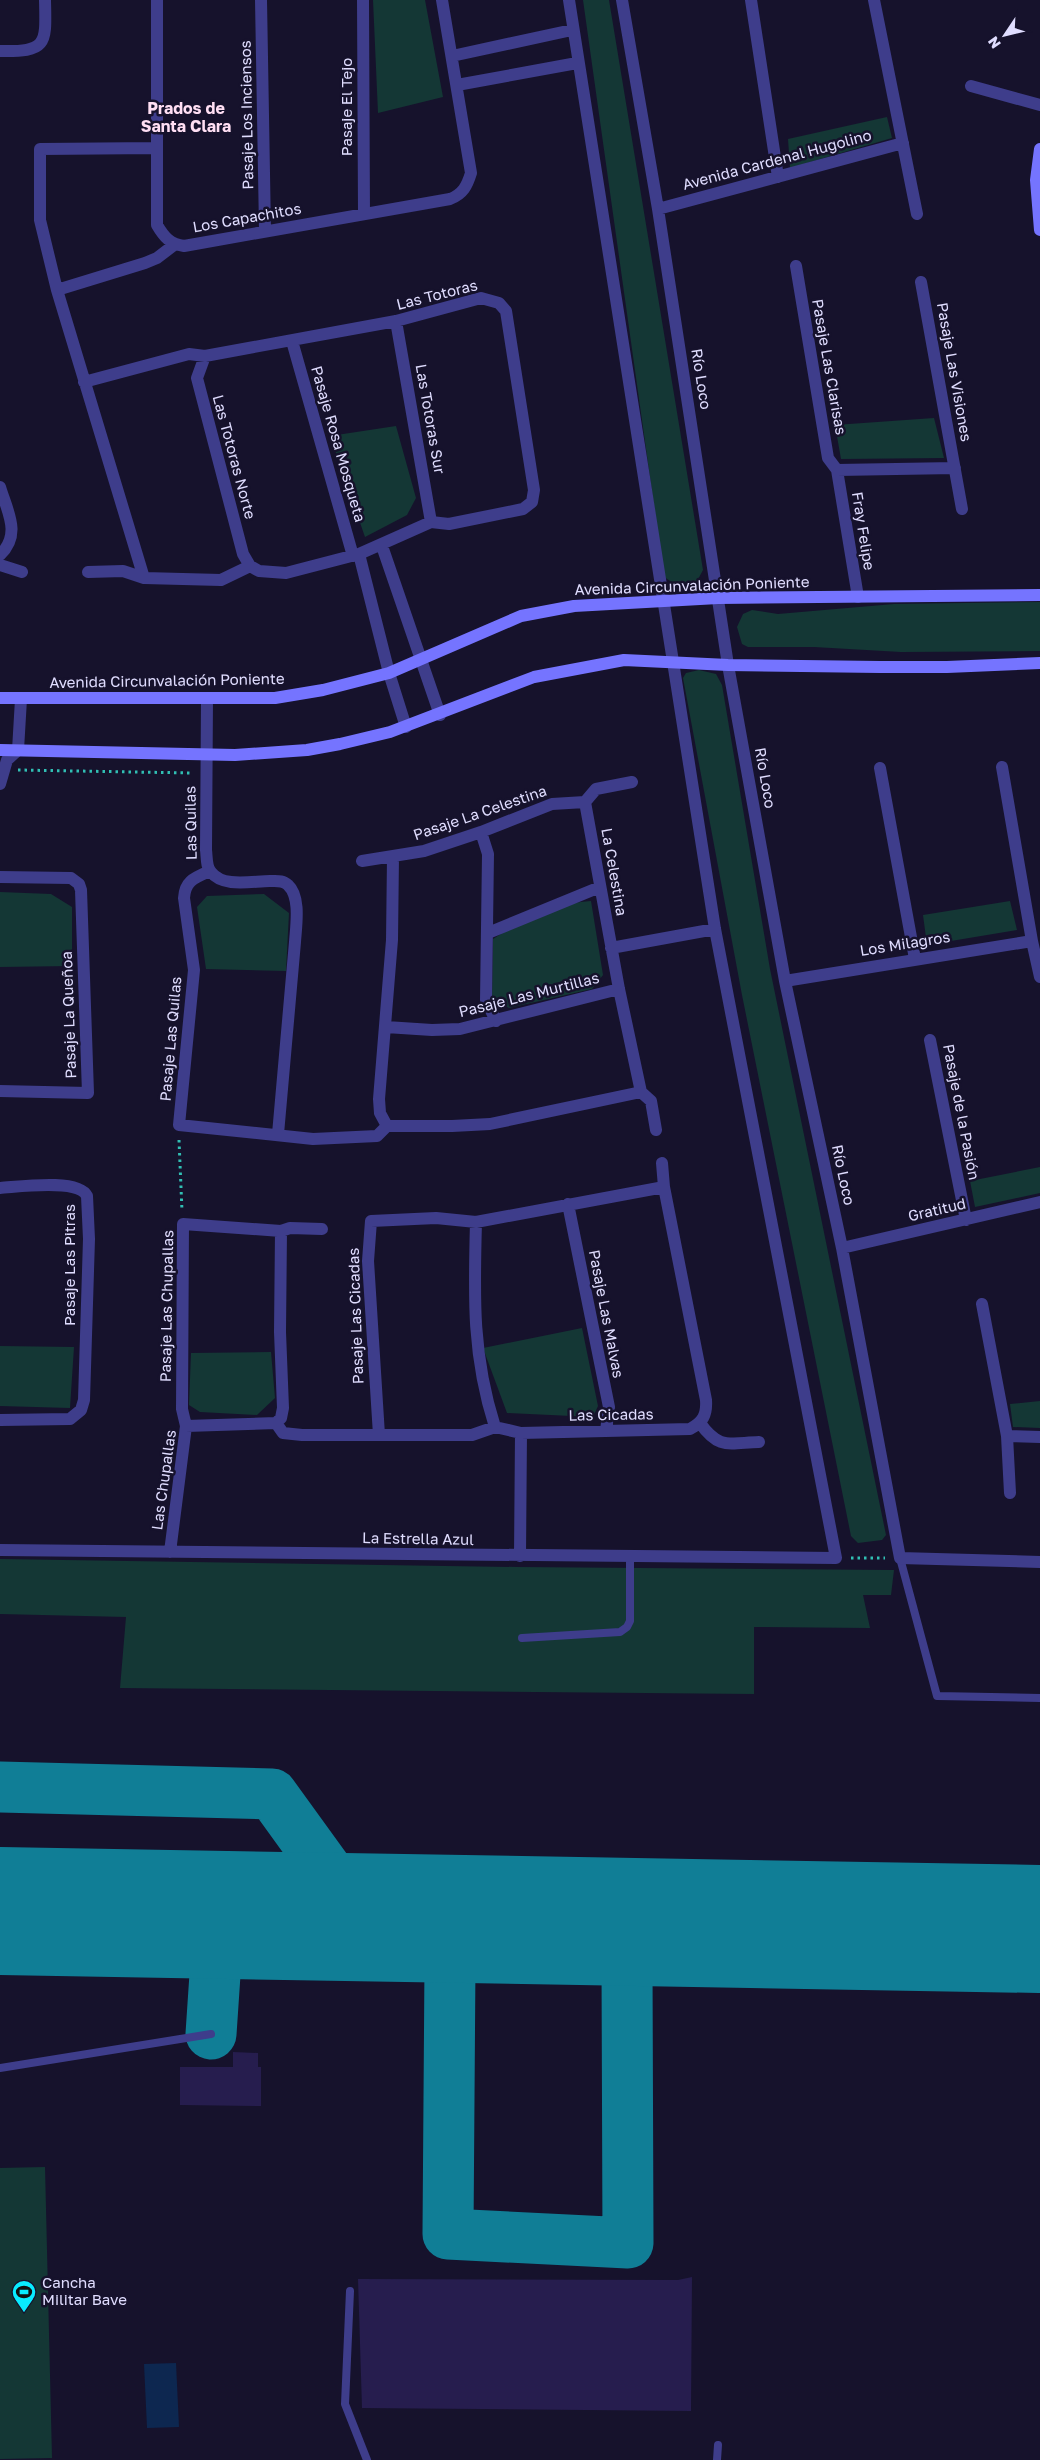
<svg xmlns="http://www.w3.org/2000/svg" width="1040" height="2460" font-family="'Golos Text',sans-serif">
<rect width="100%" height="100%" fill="#16122c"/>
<path fill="#143735" d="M373 0H425L443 97 378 113Z
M583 0H609L703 570 696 583 675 584 664 577Z
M887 117 892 138 790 168 788 139Z
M934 418 944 458 841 459 835 425Z
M396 426 416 498 407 515 365 537 330 436Z
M1040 602V651L901 652 814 647H748L742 644 737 627 743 614 752 610 778 614 894 604Z
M699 670 716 674 722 685 770 969 886 1535 882 1540 858 1543 851 1536 742 995 683 678 686 673Z
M0 892 51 894 72 907V966L0 967Z
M264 894 289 913 286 971 206 969 197 907 207 896Z
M591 901 603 975 592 989 509 1008 492 999 493 939C521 921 558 903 591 901Z
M1010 901 1017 930 927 945 923 915Z
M1040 1167V1193L975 1207 970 1181Z
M582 1328 598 1406 593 1417 507 1413 483 1348Z
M0 1346 74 1347 70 1408 0 1406Z
M271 1352 275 1398 257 1415 200 1412 189 1405 191 1353Z
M1040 1401V1428L1013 1427 1010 1404Z
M0 1559 518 1567 894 1570 891 1595H863L870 1628 754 1627V1694L120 1688 126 1617 0 1614Z
M45 2167 52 2458 0 2459V2168Z"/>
<path fill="#0d2750" d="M176 2363 179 2427 147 2428 144 2364Z"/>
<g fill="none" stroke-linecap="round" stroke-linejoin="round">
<path stroke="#107e96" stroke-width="51" d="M0 1787 272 1794 361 1917
M422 1918C432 1935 445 1946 450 1963L448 2234 628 2243 627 1962 616 1940 597 1921
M627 1962 635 1948 660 1922
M450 1963 456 1946 480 1919
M211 2034 219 1915"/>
<path stroke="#107e96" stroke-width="128" d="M0 1911 1040 1929"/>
</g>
<path fill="#261d4e" d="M233 2052 258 2053V2067H261V2106L180 2105V2067H233Z
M692 2277 691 2411 362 2408 358 2279 678 2280Z"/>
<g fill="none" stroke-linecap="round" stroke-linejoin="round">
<path stroke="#31bfb4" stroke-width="3" stroke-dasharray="2.5 4" stroke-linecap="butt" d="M18 770 192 773
M179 1140 182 1211
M851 1558H885"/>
<path stroke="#3e3d8b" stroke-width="8" d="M900 1558 937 1696 1040 1698
M522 1638 620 1632 627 1627 630 1621V1557
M0 2068 211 2034
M350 2291 345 2404 367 2460
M717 2460 718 2445"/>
<path stroke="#3e3d8b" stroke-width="12" d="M157 0V225C164 237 170 244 184 246L450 199C463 194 467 186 471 173L442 0
M261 0 265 230
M363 0 364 214
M622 0 658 209 728 665 785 981 842 1248 900 1558 1040 1562
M751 0 778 177
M874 0 917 214
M0 51C48 52 46 44 45 0
M452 56 572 30
M457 85 577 63
M971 86 1040 105
M658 209 903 143
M796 266 828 458 837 470 858 597
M921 282 962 509
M57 290 145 263 157 258 174 245
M396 321 431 522
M292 341 353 556
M205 356 197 378 243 554 250 566
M84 382 189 354 205 356 396 321 481 298 499 303 506 311 534 490 532 502 523 509 449 524 431 522 359 554 286 573 259 571 250 566
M837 470 955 468
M0 487C7 511 22 534 0 555
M382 546 440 715
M359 554 389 673 406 727
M0 565 22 572
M88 572 123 571 144 578 221 580 250 566
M144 578 57 290 40 220V149L157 148
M207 699 206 850C207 857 206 867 211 872 223 888 252 881 270 881 277 881 283 880 288 885 301 897 296 926 295 942L278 1134
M1002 767 1032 941 1040 977
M880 768 915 959
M0 784 7 760 18 750 21 699
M585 802 619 989 641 1092 651 1101 656 1130
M481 832 488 854 486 1000 496 1021
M362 861 424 851 481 832 552 804 585 802 596 789 632 782
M210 871C194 878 185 881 184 898L194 970 179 1125 313 1139 377 1136 387 1126
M0 877 71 878 79 884 81 890 88 1093 0 1091
M488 933 600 887
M611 948 715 929
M785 981 1032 941
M386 1027 432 1030 460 1029 619 989
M930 1040 966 1220
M387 1126 380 1113 379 1099 392 940 393 857
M387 1126H452L490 1124 641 1092
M0 1188C18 1187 78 1178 87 1196L89 1239 84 1400 81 1410 70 1419 0 1420
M568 1204 609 1407 606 1431
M476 1222C474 1296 472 1355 495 1427
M842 1248 1040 1202
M982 1304 1007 1436 1010 1493
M276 1423 283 1433 302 1435H472L495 1427 521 1433 690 1429C703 1422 707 1415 706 1400L664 1187 662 1163
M276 1423 281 1418 283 1408 280 1332 281 1231
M700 1423C719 1450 729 1443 759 1442
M186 1426 276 1423
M379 1435 368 1261 371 1221 436 1218 476 1222 664 1187
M1007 1436 1040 1437
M0 1550 836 1558 715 929 569 0
M170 1552 186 1426 182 1409 183 1224 281 1231 290 1228 322 1229
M520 1556 521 1433"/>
<path stroke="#7574ff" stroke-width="12" d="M1040 149 1036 180 1040 230
M0 698H275L323 690 389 673 521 616 574 606 718 598 1040 595
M0 750 235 755 307 750 340 744 390 732 534 677 624 660 728 665 880 667H947L1040 663"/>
</g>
<defs>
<g id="stadium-pin" transform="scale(1.25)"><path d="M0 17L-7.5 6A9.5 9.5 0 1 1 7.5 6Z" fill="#09ebff" stroke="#16122c"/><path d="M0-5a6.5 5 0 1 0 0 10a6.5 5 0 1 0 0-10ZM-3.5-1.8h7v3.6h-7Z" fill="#111"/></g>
</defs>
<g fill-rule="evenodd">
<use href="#stadium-pin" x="24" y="2292"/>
</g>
<g text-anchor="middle" stroke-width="5" stroke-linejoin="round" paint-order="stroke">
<g font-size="15" fill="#e0ddff" stroke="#16122c">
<text transform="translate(347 107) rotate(-90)" y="5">Pasaje El Tejo</text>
<text transform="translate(247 115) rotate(-91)" y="5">Pasaje Los Inciensos</text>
<text transform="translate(777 160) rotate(-15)" y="5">Avenida Cardenal Hugolino</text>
<text transform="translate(247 218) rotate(-10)" y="5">Los Capachitos</text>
<text transform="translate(437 295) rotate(-14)" y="5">Las Totoras</text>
<text transform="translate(829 367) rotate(80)" y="5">Pasaje Las Clarisas</text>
<text transform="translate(954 372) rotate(80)" y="5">Pasaje Las Visiones</text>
<text transform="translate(701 379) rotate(81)" y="5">Río Loco</text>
<text transform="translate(430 419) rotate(80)" y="5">Las Totoras Sur</text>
<text transform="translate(338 444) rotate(74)" y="5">Pasaje Rosa Mosqueta</text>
<text transform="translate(234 457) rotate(75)" y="5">Las Totoras Norte</text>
<text transform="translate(863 531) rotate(81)" y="5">Fray Felipe</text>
<text transform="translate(692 586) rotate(-2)" y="5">Avenida Circunvalación Poniente</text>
<text transform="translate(167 681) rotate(-1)" y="5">Avenida Circunvalación Poniente</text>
<text transform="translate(765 778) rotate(80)" y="5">Río Loco</text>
<text transform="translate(480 813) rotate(-19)" y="5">Pasaje La Celestina</text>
<text transform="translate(191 823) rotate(-91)" y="5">Las Quilas</text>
<text transform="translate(614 872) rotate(80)" y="5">La Celestina</text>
<text transform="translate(905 944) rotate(-9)" y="5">Los Milagros</text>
<text transform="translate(529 995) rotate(-14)" y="5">Pasaje Las Murtillas</text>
<text transform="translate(69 1015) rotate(-92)" y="5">Pasaje La Queñoa</text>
<text transform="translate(171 1039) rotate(-85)" y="5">Pasaje Las Quilas</text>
<text transform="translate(961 1112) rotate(79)" y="5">Pasaje de la Pasión</text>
<text transform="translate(843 1175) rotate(78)" y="5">Río Loco</text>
<text transform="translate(937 1210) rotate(-13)" y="5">Gratitud</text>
<text transform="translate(70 1265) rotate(-90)" y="5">Pasaje Las Pitras</text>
<text transform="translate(167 1306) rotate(-89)" y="5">Pasaje Las Chupallas</text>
<text transform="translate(606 1314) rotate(79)" y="5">Pasaje Las Malvas</text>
<text transform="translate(356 1316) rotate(-92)" y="5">Pasaje Las Cicadas</text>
<text transform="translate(611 1415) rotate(-1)" y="5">Las Cicadas</text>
<text transform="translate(164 1480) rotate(-82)" y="5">Las Chupallas</text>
<text transform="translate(418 1539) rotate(1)" y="5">La Estrella Azul</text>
</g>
<g font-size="15" fill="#e0ddff" stroke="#16122c" text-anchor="start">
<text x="42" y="2288">Cancha<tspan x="42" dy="17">Militar Bave</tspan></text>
</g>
<g font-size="16" font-weight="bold" fill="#ffdff4" stroke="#16122c">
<text x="186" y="114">Prados de<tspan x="186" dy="18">Santa Clara</tspan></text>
</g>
</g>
<g transform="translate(1005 35) rotate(235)" stroke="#16122c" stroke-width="4" paint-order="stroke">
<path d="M0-4L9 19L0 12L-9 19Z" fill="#e0ddff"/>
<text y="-8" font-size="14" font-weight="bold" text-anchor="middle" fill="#e0ddff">N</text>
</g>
</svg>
